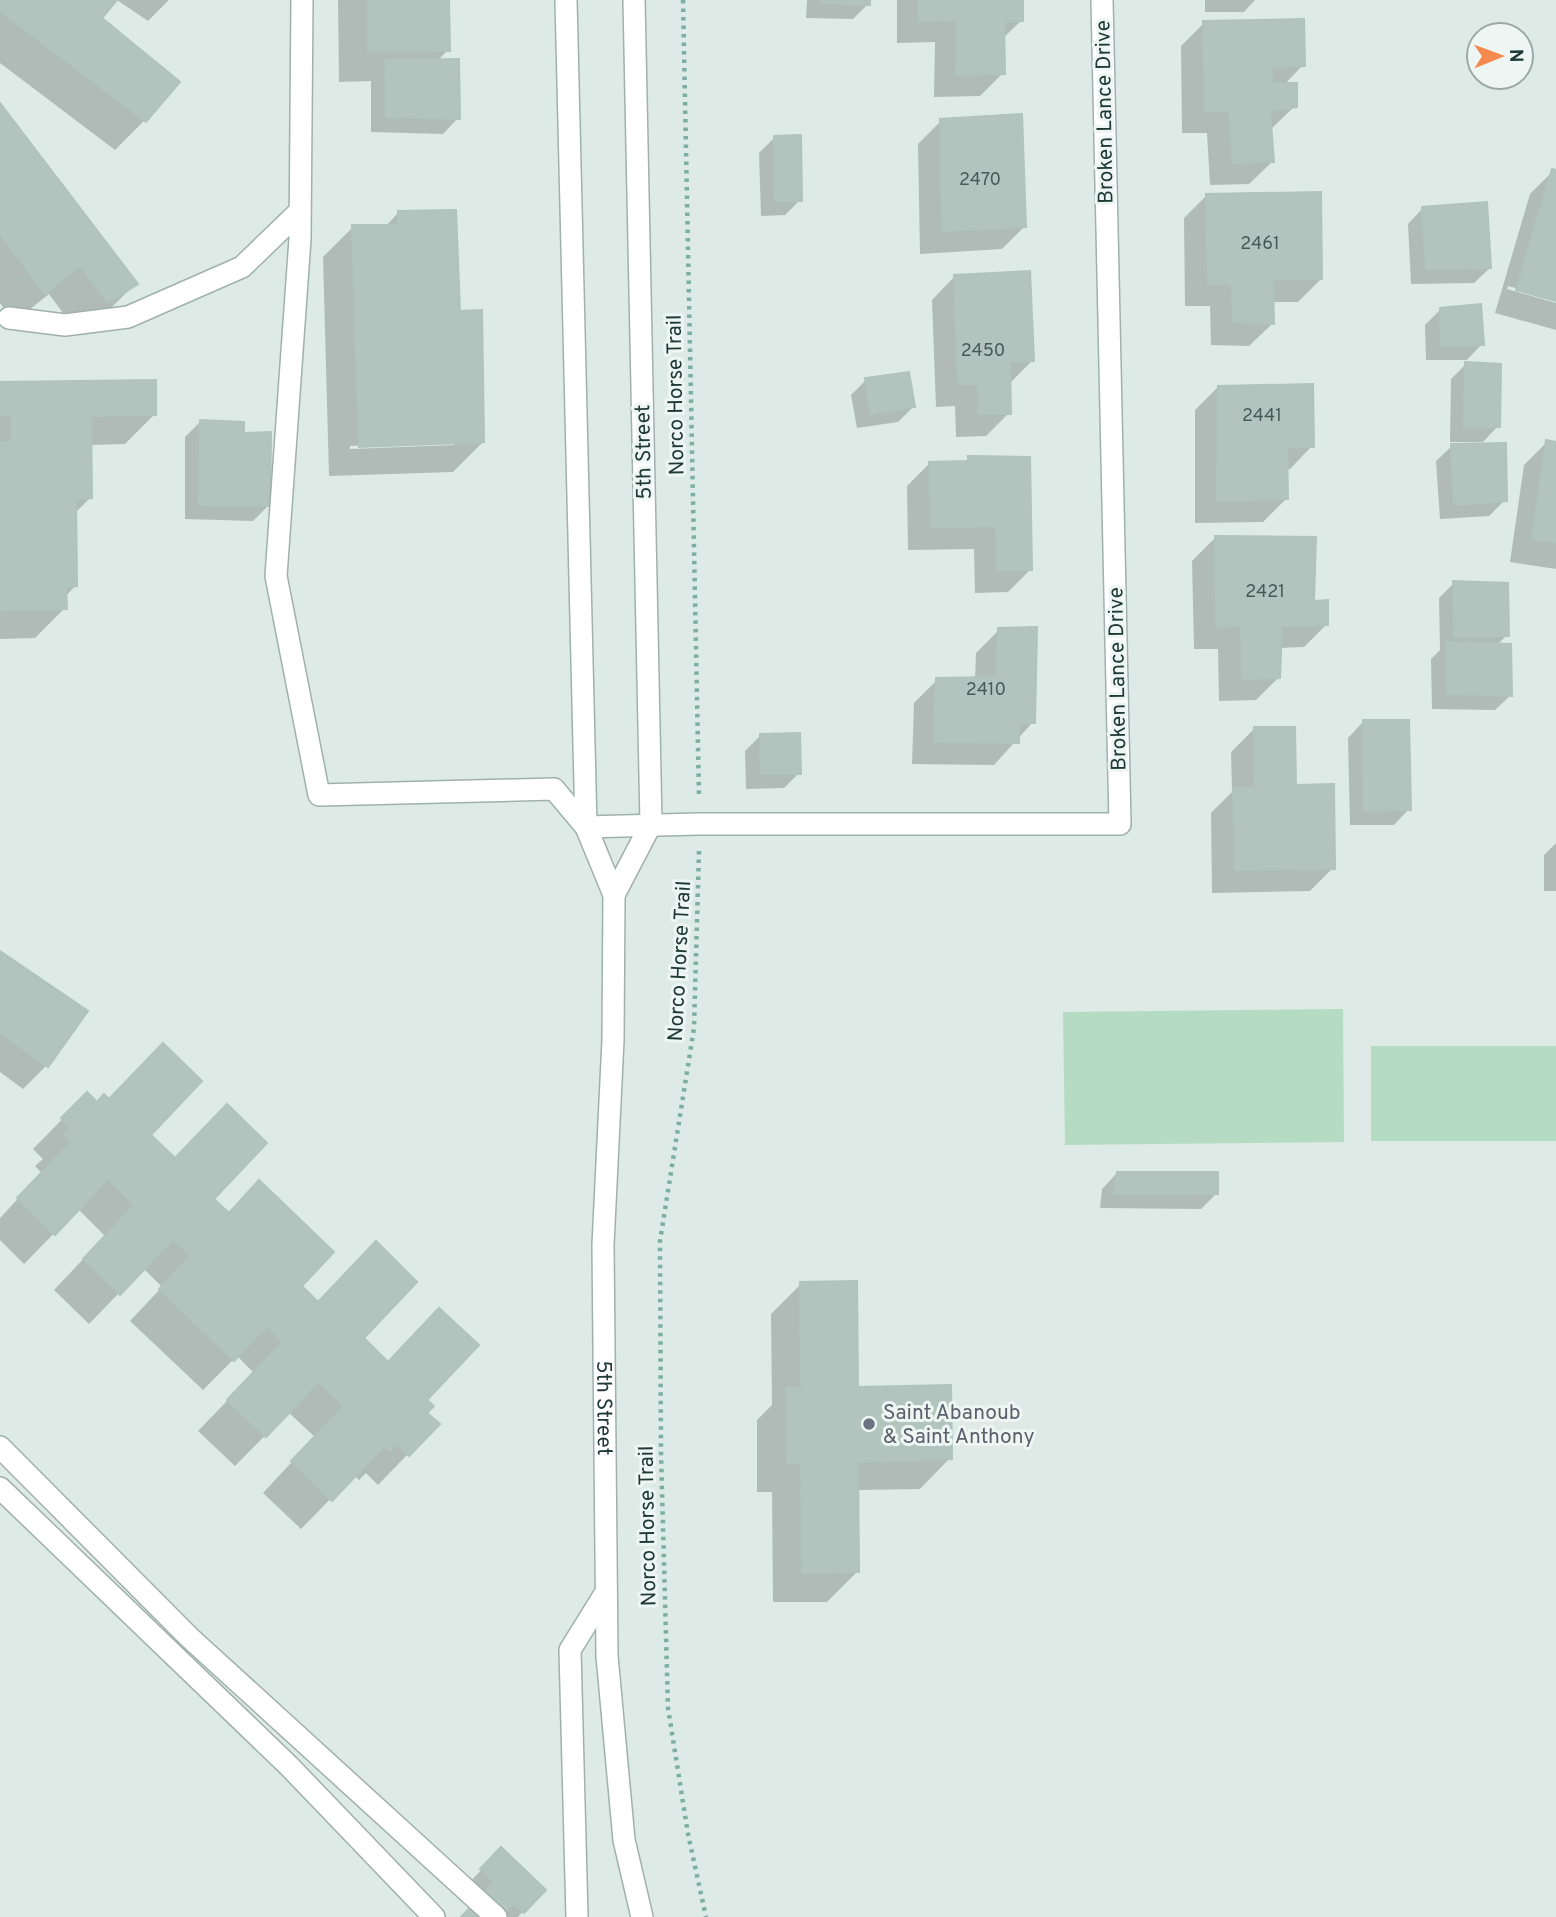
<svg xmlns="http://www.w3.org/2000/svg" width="1556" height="1917" font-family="Overpass,sans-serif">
<rect width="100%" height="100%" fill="#ddeae5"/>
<path fill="#b5dcc3" d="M1343 1009 1344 1142 1065 1145 1063 1012Z
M1371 1046H1556V1141H1371Z"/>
<path fill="#0003" fill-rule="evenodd" d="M0 0H114L100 18 145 120 115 150 0 63Z
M117 0H169L148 21Z
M338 0H447L448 50 437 61 458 118 443 134 371 132V81L339 82Z
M807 0H868V4L853 19 806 18Z
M897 0H1021V21L1002 39 1003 73 980 96 934 97 935 42 897 43Z
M1205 0H1255L1244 12H1205Z
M1204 23 1303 65 1284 85 1295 106 1270 130 1272 162 1249 184 1210 185 1207 133H1182L1181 46Z
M0 106 135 284 105 314 77 332 49 294 14 322 0 303Z
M941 121 1025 226 1002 249 920 254 918 144Z
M775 137 800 200 785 215 761 216 759 153Z
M1553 171H1556V299L1508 286 1507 289 1556 303V330L1495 313 1530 194Z
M1207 195 1321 279 1298 302H1272V324L1249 346 1211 345 1210 306H1185L1184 218Z
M1423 208 1490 268 1474 283 1411 284 1408 224Z
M399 212 458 313 483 442 453 472 329 476 323 257 353 227H385ZM454 442V445L350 449V446Z
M954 277 1033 360 1010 383 1009 413 986 436 956 437 955 406 936 407 932 300Z
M1441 309 1482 344 1467 360H1426L1425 325Z
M1466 364 1498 426 1483 442H1450L1451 379Z
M866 380 913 407 898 422 857 428 851 395Z
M0 384 155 414 125 444 90 445V498L74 514 75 586 65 597V608L35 638 0 639Z
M1218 387 1312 446 1290 469H1285L1286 499 1263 522 1195 523V410Z
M201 421 242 435 268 506 253 521 185 519V437Z
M1547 442 1556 444V569L1510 562 1524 465Z
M1452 446 1505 500 1489 516 1440 519 1436 461Z
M969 458 1031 569 1008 592 975 593 974 549 908 550 907 486 930 463H963Z
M1215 538 1313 602 1327 624 1304 647 1279 648V677L1256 700 1219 701 1218 649H1194L1192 561Z
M1454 583 1507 635 1497 645 1511 695 1495 710 1432 709 1431 659 1440 650 1439 598Z
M999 630 1033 722 994 765 912 764 914 703 937 680 975 679 976 653Z
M1363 722 1409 809 1394 825H1350L1348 738Z
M1254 729 1294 786 1333 868 1310 891 1212 893 1211 813 1232 792 1231 752Z
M761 735 799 773 784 788 746 789 745 751Z
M1556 843V891H1544V855Z
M0 953 85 1012 46 1066 23 1089 0 1072Z
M87 1094 97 1104 148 1135 317 1303 361 1338 424 1400 425 1413 437 1424 378 1485 366 1473 359 1480 354 1475 301 1529 263 1493 315 1437 288 1412 235 1466 198 1431 254 1373 237 1356 203 1390 130 1321 162 1287 143 1268 89 1324 54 1290 105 1236 78 1209 24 1264 0 1240V1218L42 1173 35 1166 43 1159 33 1149Z
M1117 1173 1216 1194 1201 1209 1100 1208 1102 1189Z
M801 1284 856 1389 950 1458 920 1489 857 1490V1572L827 1602H773L772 1492H757V1420L772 1405 771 1314Z
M486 1865 543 1890 518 1917H462L480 1898 467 1885Z"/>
<path fill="#b3c4bf" stroke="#b0c3bd" stroke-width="2" d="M0 0H117L102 18 180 82 146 122 0 11Z
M368 0H449L450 51 368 52Z
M821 0H870V5L821 3Z
M919 0H1023V21L1004 22 1005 74 956 75 957 20 919 21Z
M1304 19 1305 66 1272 67V83H1297V107L1270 110 1274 162 1233 163 1229 111H1205L1203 21Z
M459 59 460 119 386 117 385 60Z
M0 103 138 284 108 303 80 265 45 294 0 234Z
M1022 114 1026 227 942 231 940 119Z
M801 135 802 201H775L774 136Z
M1552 169 1556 170V301L1516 290Z
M1321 192 1322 279 1273 280 1274 324 1233 322 1232 284H1208L1206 194Z
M1487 202 1491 268 1426 269 1422 207Z
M456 210 460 311 482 310 484 442 359 447 352 225H398V211Z
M1030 271 1034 361 1010 362 1011 414H978V384H958L954 275Z
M1481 304 1484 345 1441 346 1440 308Z
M1465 362 1501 364 1500 427 1464 428Z
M909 372 915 407 871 414 865 378Z
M156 380V415L91 416 92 498 76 499 77 586 66 587 67 609 0 610V442H12V415H0V382Z
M1313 384 1314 447H1287L1288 499 1217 501 1218 386Z
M200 420 244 422V433L271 432 270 506 199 505Z
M1546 440 1556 442V543L1532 539Z
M1506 443 1507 501 1454 505 1451 444Z
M968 456 1030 457 1032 570H997L996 526 931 528 929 462 968 461Z
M1215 536 1316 537 1314 601 1328 600V625L1282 626 1280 678 1242 679 1241 626 1216 627Z
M1453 581 1508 583 1509 636 1454 637Z
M1037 627 1035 723H1019V743L934 742 936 678 996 677 998 628Z
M1446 642 1511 644 1512 696 1447 694Z
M1363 720H1409L1411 810 1364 811Z
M1254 727H1295L1296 785 1334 784 1335 869 1235 870 1233 788H1255Z
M800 733 801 774H761L760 734Z
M0 951 88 1011 48 1067 0 1033Z
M163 1043 202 1081 151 1135 175 1158 227 1104 267 1143 214 1199 229 1213 259 1180 334 1252 302 1286 318 1302 376 1241 417 1282 364 1338 388 1362 439 1308 479 1345 427 1400 434 1406 427 1413 440 1424 409 1456 397 1444 390 1451 384 1446 332 1501 291 1461 344 1406 319 1382 266 1437 227 1400 282 1342 267 1326 234 1361 159 1289 191 1256 173 1239 120 1295 83 1259 134 1205 108 1179 55 1235 17 1198 71 1142 64 1135 71 1128 61 1118 87 1092 97 1102 104 1094 109 1099Z
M1117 1172H1218V1194H1114Z
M857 1281 858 1387 951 1385 952 1459 858 1462 859 1572 802 1573 801 1463H787L786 1388H801L800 1282Z
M501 1847 546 1890 524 1913 514 1903 500 1917H461L494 1882 480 1869Z"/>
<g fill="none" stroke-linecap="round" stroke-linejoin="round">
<g stroke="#a0b1ad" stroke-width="24">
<g id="minor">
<path d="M302 0 300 239 276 576 319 795 554 789 586 827 698 824H1120L1102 0"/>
<path id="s1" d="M566 0 586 827 614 895 613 1040 603 1245 607 1656 624 1840 642 1917"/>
<path d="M9 318 65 325 128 317 242 267 300 211"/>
<path d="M614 895 651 824 634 0"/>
<path d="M0 1447 189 1637 496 1917"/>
<path d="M0 1488 289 1766 434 1917"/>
<path d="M577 1917 570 1650 606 1592"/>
</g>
</g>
<path stroke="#7daea3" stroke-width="4.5" stroke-dasharray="3.5 5" stroke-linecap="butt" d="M683 0 699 797
M699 851 694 1028 660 1241 661 1454 668 1708 688 1834 706 1917"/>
<use href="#minor" stroke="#fff" stroke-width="21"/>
</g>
<circle fill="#6b7280" stroke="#eef6f3" stroke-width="2.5" cx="869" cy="1424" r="7"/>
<g text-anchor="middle" stroke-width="6" stroke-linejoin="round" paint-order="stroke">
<g font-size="18" fill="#445c58">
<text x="980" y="185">2470</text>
<text x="1260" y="249">2461</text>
<text x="983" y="356">2450</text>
<text x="1262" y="421">2441</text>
<text x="1265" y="597">2421</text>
<text x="986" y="695">2410</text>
</g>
<g font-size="21" fill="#1f3935" stroke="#eef6f3">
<text transform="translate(1104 112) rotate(-91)" y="7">Broken Lance Drive</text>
<text transform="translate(675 395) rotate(-91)" y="7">Norco Horse Trail</text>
<text transform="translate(643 452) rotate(-91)" y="7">5th Street</text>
<text transform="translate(1117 679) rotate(-91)" y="7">Broken Lance Drive</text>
<text transform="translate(679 961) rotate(-87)" y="7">Norco Horse Trail</text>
<text dy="7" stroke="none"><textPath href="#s1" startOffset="1414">5th Street</textPath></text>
<text transform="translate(647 1526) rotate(-91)" y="7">Norco Horse Trail</text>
</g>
<g font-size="21" fill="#5b616d" stroke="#eef6f3" text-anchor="start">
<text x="883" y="1419">Saint Abanoub<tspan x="883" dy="24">&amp; Saint Anthony</tspan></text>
</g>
</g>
<g transform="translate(1500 56) rotate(89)"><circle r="33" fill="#eef6f3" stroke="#9baaa7" stroke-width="2"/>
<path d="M0-5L12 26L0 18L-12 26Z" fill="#f58950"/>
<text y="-10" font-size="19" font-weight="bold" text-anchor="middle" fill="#1f3935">N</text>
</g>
</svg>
